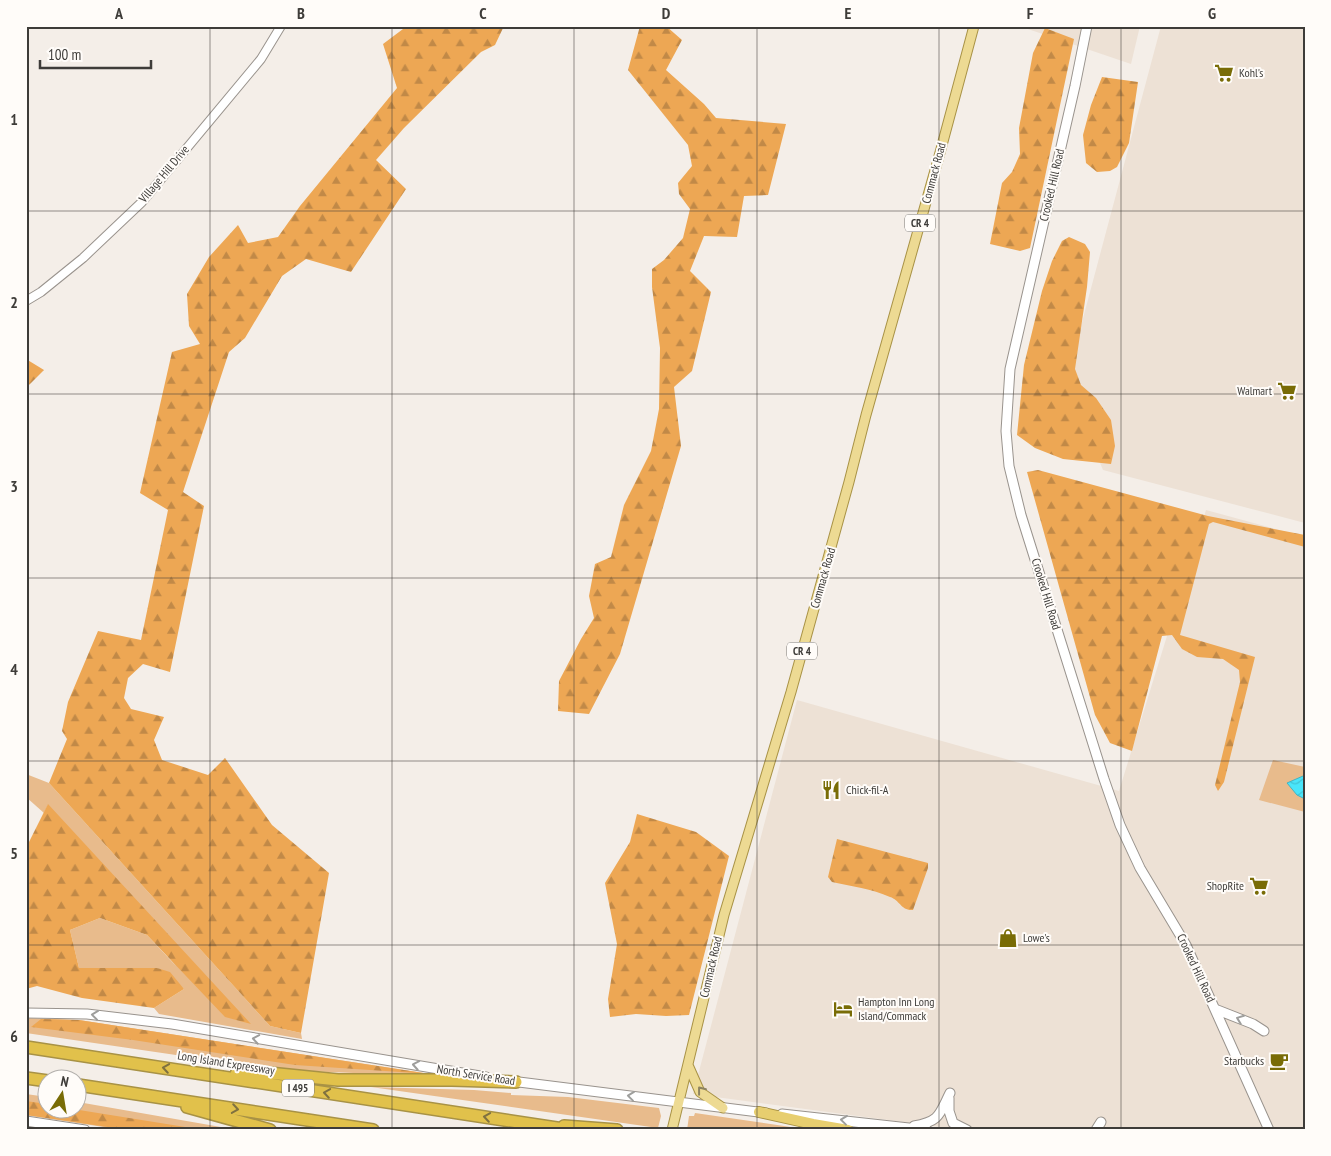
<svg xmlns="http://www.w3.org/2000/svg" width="1331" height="1156" font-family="'PT Sans Narrow',sans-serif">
<defs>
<pattern id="forest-firs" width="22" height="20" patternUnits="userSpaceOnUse" patternTransform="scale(1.25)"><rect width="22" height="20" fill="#eda754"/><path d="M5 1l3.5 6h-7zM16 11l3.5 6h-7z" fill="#c18947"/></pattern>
<pattern id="water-waves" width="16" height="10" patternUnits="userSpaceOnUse" patternTransform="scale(1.25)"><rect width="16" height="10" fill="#49e5fa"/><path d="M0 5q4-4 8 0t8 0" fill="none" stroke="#41c5d7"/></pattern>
</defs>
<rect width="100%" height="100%" fill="#f4eee8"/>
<path fill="#ede1d5" d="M1019 26H1140L1131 64Z
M1161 26H1305V523L1103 470 1066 382Z
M1206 510 1305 537V1130H963L693 1094 797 700 1119 791Z"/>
<path fill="#e8bb8c" d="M1273 760 1305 767V812L1259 800Z
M26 774 49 783 270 1026 301 1033 302 1039 159 1014 154 1008 184 989 157 968H79L70 930 100 918 147 935 176 966 48 805 44 813 26 797Z
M26 1018 79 1020 430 1074 428 1076 279 1070 26 1033Z
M371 1087 474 1090 511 1093V1095L568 1097 659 1108 661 1116 658 1128Z
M26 1094 47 1097 48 1108H78V1102L238 1130H123L26 1115Z
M695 1113 811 1130H687L689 1116H694Z"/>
<path fill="url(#forest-firs)" d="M407 26H504L495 45 481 52 404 128 376 160 406 189 351 272 306 259 282 276 245 338 229 352 183 492 204 506 170 672 143 664 128 678 124 698 131 709 164 717 154 740 162 760 208 775 225 758 272 825 329 873 301 1033 270 1026 49 783 67 739 62 731 68 702 98 631 141 640 168 510 140 493 172 352 200 344 189 326 187 294 209 257 238 225 248 243 278 237 300 206 397 88 383 44Z
M640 26H666L682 40 666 70 704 104 716 118 786 124 768 195 744 196 737 237 704 236 690 271 711 292 692 371 674 387 681 446 620 654 589 714 558 711 559 681 581 639 594 618 589 596 595 564 611 557 624 505 651 451 659 409 660 348 652 287V269L664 260 683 238 690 209 679 194 678 183 692 166 688 145 628 70Z
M1045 28 1074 39 1030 248 1020 251 990 244 1002 183 1012 172 1020 154 1019 128 1033 53Z
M1102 77 1138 82 1129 143 1117 167 1110 171 1097 172 1086 163 1083 135 1091 105Z
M1069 237 1085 244 1090 252 1087 287 1075 369 1081 385 1096 398 1111 420 1115 446 1111 464 1063 459 1035 448 1017 435 1024 365 1042 291 1052 261 1062 241Z
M26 359 44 370 26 388Z
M1038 470 1208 516 1305 535V547L1213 522 1209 524 1180 635 1255 657 1224 782 1218 791 1215 785 1240 682 1239 670 1223 659 1197 657 1182 649 1172 635 1162 636 1132 751 1110 743 1095 715 1027 472Z
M48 804 251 1024 225 1017 147 935 100 918 70 930 79 968H157L170 972 184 989 154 1008 82 998 37 986 26 989V848Z
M637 814 696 832 729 856 689 1015 666 1016 636 1014 610 1017 608 999 617 944 605 883 630 842Z
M837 839 928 863V868L913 910C901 911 900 900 890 897 872 889 851 886 832 882L828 877Z
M41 1019 79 1020 430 1074 295 1065 133 1040 31 1027Z
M26 1101 47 1104 48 1108 73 1109 204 1130H128L26 1115Z"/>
<path fill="url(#water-waves)" stroke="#46b2c0" d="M1303 776H1305V799L1297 795 1287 783Z"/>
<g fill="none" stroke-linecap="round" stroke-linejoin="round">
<g stroke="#99938d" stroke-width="10">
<path id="tertiary" d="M26 301 41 292 83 258 142 202 261 59 281 26"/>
</g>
<g stroke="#99938d" stroke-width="11">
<path id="secondary" d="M1087 26 1075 86 1010 369 1006 431 1009 466 1021 515 1104 779 1120 825 1140 868 1186 945 1269 1130
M1215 1009 1253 1024 1264 1031
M26 1013 87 1014 172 1024 486 1077
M511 1081 766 1113
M949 1098V1111L953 1123 967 1130
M782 1114 927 1130
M26 1121 85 1130
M914 1126C940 1121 939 1115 950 1093
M1096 1130 1101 1122"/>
</g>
<g stroke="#a89245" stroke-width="11">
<path id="primary" d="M688 1065 700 1092 723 1108
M672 1130 724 915 791 692 849 482 866 415 941 149 974 26"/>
</g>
<g stroke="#a89245" stroke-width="12">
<path id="trunk" d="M759 1112 813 1124 848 1130"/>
</g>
<g stroke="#a89245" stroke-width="14">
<path id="motorway" d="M26 1047 570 1130
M236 1074 259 1072 338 1080H452L516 1082
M26 1078 48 1081
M78 1085 373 1130
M187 1107 270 1130
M564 1126 617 1130"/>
</g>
<use href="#tertiary" stroke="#fff" stroke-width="8"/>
<use href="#secondary" stroke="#fff" stroke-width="9"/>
<use href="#primary" stroke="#edda93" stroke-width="9"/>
<use href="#trunk" stroke="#e7ce6f" stroke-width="10"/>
<use href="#motorway" stroke="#e1c14b" stroke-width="11"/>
</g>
<defs><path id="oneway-chevron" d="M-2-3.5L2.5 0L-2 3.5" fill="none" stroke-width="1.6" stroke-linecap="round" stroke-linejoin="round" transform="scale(1.25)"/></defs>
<g stroke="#9e9e9c">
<use href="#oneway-chevron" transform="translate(95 1015) rotate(-173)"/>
<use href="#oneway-chevron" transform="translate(1240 1019) rotate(-159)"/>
<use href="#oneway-chevron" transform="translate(256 1039) rotate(-170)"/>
<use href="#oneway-chevron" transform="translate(416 1065) rotate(-170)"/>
<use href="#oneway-chevron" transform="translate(631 1096) rotate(-173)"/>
<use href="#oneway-chevron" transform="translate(844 1120) rotate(-173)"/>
</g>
<g stroke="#7f7140">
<use href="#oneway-chevron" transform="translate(166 1068) rotate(-171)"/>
<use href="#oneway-chevron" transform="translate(327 1093) rotate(-171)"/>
<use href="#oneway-chevron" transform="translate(235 1109) rotate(9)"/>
<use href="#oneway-chevron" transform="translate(487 1117) rotate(-171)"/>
</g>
<use stroke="#8d8362" href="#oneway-chevron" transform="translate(701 1090) rotate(-128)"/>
<path fill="none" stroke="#3e3c39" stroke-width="1" stroke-opacity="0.55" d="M210 26V1130M392 26V1130M574 26V1130M757 26V1130M939 26V1130M1121 26V1130M26 211H1305M26 394H1305M26 578H1305M26 761H1305M26 945H1305"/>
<defs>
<g id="supermarket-bare" transform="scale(1.5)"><path d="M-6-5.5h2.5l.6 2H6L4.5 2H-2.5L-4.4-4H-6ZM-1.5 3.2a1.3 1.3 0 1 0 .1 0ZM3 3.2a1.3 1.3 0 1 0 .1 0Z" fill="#796c06" stroke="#fffcf9" stroke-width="2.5" paint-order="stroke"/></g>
<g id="restaurant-bare" transform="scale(1.5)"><path d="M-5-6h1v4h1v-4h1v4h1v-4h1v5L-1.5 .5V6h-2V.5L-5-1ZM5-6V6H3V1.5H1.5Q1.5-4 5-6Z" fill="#796c06" stroke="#fffcf9" stroke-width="2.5" paint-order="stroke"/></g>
<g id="shop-bare" transform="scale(1.5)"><path d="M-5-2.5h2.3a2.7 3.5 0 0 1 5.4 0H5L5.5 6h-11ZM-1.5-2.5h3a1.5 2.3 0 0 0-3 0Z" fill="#796c06" stroke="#fffcf9" stroke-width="2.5" paint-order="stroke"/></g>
<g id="hotel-bare" transform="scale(1.5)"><path d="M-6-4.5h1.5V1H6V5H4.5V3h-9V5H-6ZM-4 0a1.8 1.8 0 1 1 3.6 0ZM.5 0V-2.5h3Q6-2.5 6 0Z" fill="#796c06" stroke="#fffcf9" stroke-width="2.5" paint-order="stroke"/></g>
<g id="cafe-bare" transform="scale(1.5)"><path d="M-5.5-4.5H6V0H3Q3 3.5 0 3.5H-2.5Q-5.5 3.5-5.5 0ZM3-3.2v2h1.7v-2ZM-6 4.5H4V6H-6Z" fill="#796c06" stroke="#fffcf9" stroke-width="2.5" paint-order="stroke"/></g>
</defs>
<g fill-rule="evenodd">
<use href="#supermarket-bare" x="1224" y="73"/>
<use href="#supermarket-bare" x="1287" y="391"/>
<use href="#restaurant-bare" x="831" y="790"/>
<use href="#supermarket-bare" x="1259" y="886"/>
<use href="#shop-bare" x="1008" y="938"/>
<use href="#hotel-bare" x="843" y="1009"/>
<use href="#cafe-bare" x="1279" y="1061"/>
</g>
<g text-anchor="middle" stroke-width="4" stroke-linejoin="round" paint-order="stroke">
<g fill="#fffcf9" stroke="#787673" stroke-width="1">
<rect x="905" y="214.5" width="30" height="17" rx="4"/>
<rect x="787" y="642.5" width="30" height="17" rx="4"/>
<rect x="282" y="1079.5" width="32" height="17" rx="4"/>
</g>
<g font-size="11" font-weight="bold" fill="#3e3c39">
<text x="920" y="227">CR 4</text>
<text x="802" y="655">CR 4</text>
<text x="298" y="1092">I 495</text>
</g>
<g font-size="12" fill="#3e3c39" stroke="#fffcf9" text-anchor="start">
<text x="1239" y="77">Kohl's</text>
<text x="1272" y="395" text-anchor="end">Walmart</text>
<text x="846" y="794">Chick-fil-A</text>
<text x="1244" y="890" text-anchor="end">ShopRite</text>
<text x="1023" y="942">Lowe's</text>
<text x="858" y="1006">Hampton Inn Long<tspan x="858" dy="14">Island/Commack</tspan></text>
<text x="1264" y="1065" text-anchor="end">Starbucks</text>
</g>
<g font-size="12" fill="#3e3c39" stroke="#fffcf9">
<text transform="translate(934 173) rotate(-75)" y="4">Commack Road</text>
<text transform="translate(164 174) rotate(-50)" y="4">Village Hill Drive</text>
<text transform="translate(1052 185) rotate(-77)" y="4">Crooked Hill Road</text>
<text transform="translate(823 578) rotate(-74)" y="4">Commack Road</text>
<text transform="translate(1046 594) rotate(73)" y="4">Crooked Hill Road</text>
<text transform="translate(711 967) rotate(-77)" y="4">Commack Road</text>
<text transform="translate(1196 968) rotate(65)" y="4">Crooked Hill Road</text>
<text transform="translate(226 1063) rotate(9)" y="4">Long Island Expressway</text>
<text transform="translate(476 1075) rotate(9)" y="4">North Service Road</text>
</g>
</g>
<rect width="1331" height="1156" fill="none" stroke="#fffcf9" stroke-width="55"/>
<g transform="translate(62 1094) rotate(12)"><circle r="24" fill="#fffcf9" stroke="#b2afac"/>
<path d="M0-4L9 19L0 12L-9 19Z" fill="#796c06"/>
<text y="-8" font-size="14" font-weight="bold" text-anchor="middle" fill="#3e3c39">N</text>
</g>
<path d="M40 60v8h111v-8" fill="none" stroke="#3e3c39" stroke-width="2.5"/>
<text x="48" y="60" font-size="15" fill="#3e3c39" stroke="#fffcf9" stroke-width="4" paint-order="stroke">100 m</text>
<rect x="28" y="28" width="1276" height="1100" fill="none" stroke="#3e3c39" stroke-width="2"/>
<g font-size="16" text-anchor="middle" font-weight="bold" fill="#3e3c39">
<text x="119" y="19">A</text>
<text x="301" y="19">B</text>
<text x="483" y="19">C</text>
<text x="666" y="19">D</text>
<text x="848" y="19">E</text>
<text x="1030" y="19">F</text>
<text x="1212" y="19">G</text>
<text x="14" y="125">1</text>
<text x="14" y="308">2</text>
<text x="14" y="492">3</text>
<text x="14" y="675">4</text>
<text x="14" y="859">5</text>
<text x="14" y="1042">6</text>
</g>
</svg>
